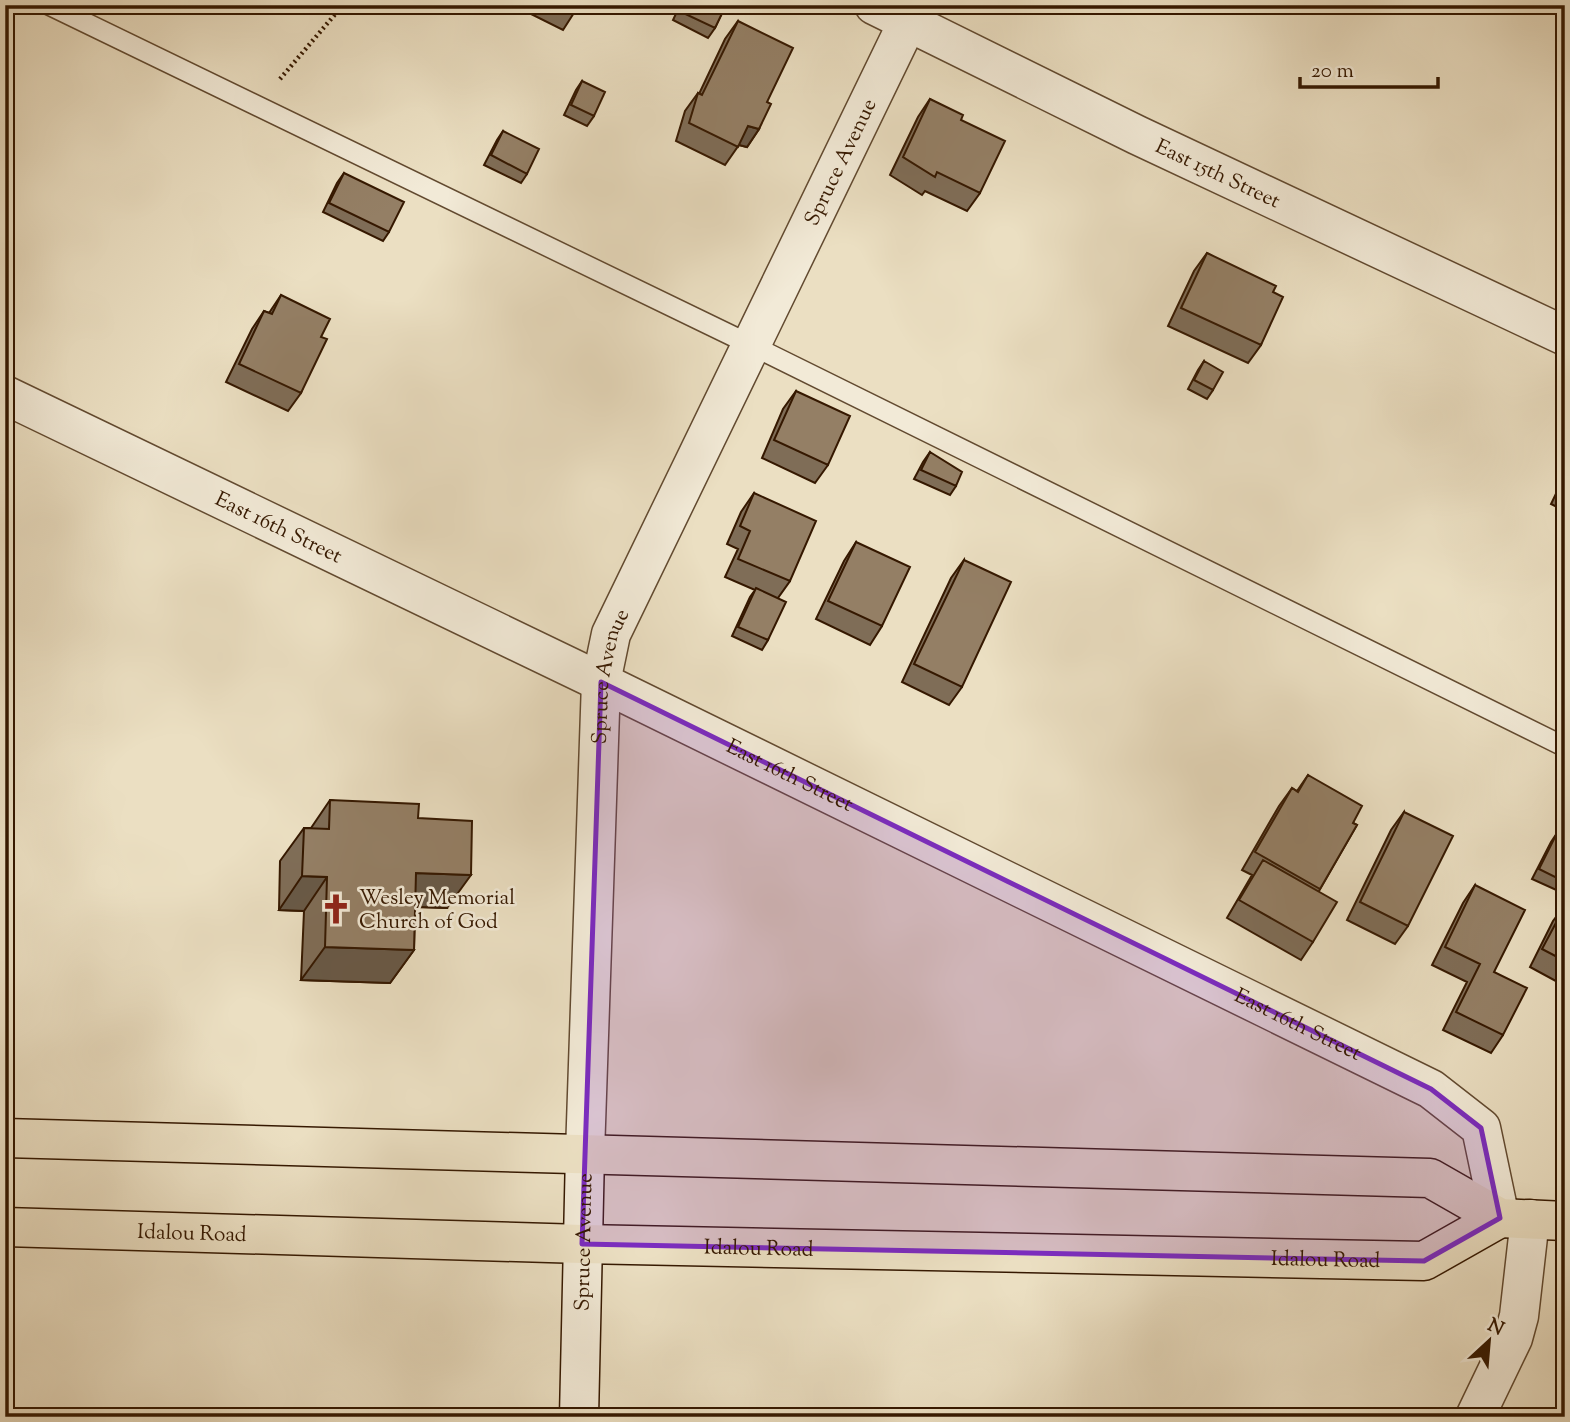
<svg xmlns="http://www.w3.org/2000/svg" width="1570" height="1422" font-family="'Sorts Mill Goudy',serif">
<rect width="100%" height="100%" fill="#ebdfc2"/>
<filter id="stains"><feTurbulence type="fractalNoise" baseFrequency=".00286" numOctaves="4"/><feColorMatrix values="0 0 0 0 .2 0 0 0 0 .09 0 0 0 0 .02 0 0 0 .5 -.17"/></filter>
<radialGradient id="worn" r=".72"><stop offset=".6" stop-color="#630" stop-opacity="0"/><stop offset="1" stop-color="#630" stop-opacity=".3"/></radialGradient>
<g fill="none" stroke-linecap="round" stroke-linejoin="round">
<g stroke="#624a30" stroke-width="22">
<path id="lane" d="M49 5 749 344 1565 747"/>
</g>
<g stroke="#624a30" stroke-width="41">
<g id="street">
<path id="s1" d="M874 5 1137 135 1565 336"/>
<path id="s2" d="M5 395 601 682 1431 1089 1481 1128 1500 1218"/>
<path id="s3" d="M585 1153 601 682 611 634 916 5"/>
<path d="M1475 1417 1513 1338 1519 1316 1530 1219"/>
</g>
</g>
<g stroke="#351800" stroke-width="41">
<g id="secondary">
<path id="s4" d="M579 1417 585 1153"/>
</g>
</g>
<g stroke="#351800" stroke-width="41">
<g id="primary">
<path d="M5 1138 1430 1178 1500 1218 1565 1221"/>
<path id="s5" d="M5 1227 582 1244 1424 1261 1500 1218"/>
</g>
</g>
<path stroke="#351800" stroke-width="4.5" stroke-dasharray="2 3.5" stroke-linecap="butt" d="M280 79 343 5"/>
<use href="#lane" stroke="#f2ead7" stroke-width="19"/>
<use href="#street" stroke="#f2ead7" stroke-width="38"/>
<use href="#secondary" stroke="#f2ead7" stroke-width="38"/>
<use href="#primary" stroke="#ebdfc2" stroke-width="38"/>
</g>
<path fill="#7f6d57" stroke="#351800" stroke-width="2" d="M513 5H579L563 30Z
M680 5H726L715 28 708 38 673 20Z
M738 21 767 102 759 129 747 147 739 145 725 165 676 141 685 111 698 93 699 94 725 39Z
M582 81 594 116 587 126 564 115 576 90Z
M930 99 961 120 980 193 967 211 925 191 922 195 890 175 918 117Z
M503 131 527 174 521 183 484 165 497 140Z
M344 173 389 232 383 241 323 212 337 183Z
M1207 253 1273 292 1261 345 1248 363 1168 326 1194 271Z
M281 295 321 337 301 393 288 411 226 382 252 329 264 311 269 313Z
M1204 361 1213 390 1207 399 1188 389 1198 370Z
M796 391 828 465 815 483 762 458 783 409Z
M930 452 956 486 950 495 914 479 923 462Z
M1565 475V511L1551 504Z
M754 493 790 581 778 598 768 640 762 650 732 636 750 597 755 590 725 577 738 549 727 544 741 512Z
M856 542 882 626 870 645 816 619 844 561Z
M964 560 962 687 949 705 902 682 951 578Z
M1308 775 1353 823 1357 825 1319 891 1313 942 1301 960 1227 918 1252 875 1242 870 1279 806 1292 788 1297 791Z
M330 800 418 818 447 908 415 907 414 950 390 983 301 980 304 911 279 910 280 861 304 828H311Z
M1404 812 1408 926 1395 944 1347 920 1391 830Z
M1557 833 1565 837V891L1563 893 1532 879 1551 842Z
M1475 885 1494 972 1503 1035 1491 1053 1443 1030 1467 982 1432 965 1463 903Z
M1565 905V986L1530 967 1553 921Z"/>
<path fill="#685947" stroke="#351800" stroke-width="2" d="M748 126 759 129 747 147 735 144Z
M416 873 471 875 447 908 393 906Z
M302 876 327 877 304 911 279 910Z
M325 947 414 950 390 983 301 980Z"/>
<path fill="#947f65" stroke="#351800" stroke-width="2" d="M563 5H579L576 12Z
M682 5H726L715 28 679 11Z
M738 21 793 48 767 102 771 104 759 129 748 126 738 147 689 123 698 93 702 95Z
M582 81 605 92 594 116 571 105Z
M930 99 963 115 961 120 1005 141 980 193 937 172 935 177 903 157Z
M503 131 539 149 527 174 491 155Z
M344 173 404 202 389 232 329 203Z
M1207 253 1276 286 1273 292 1283 297 1261 345 1181 308Z
M281 295 330 319 321 337 327 339 301 393 239 364 264 311 272 314Z
M1204 361 1223 372 1213 390 1194 380Z
M796 391 850 416 828 465 774 440Z
M930 452 962 472 956 486 921 470Z
M754 493 816 521 790 581 738 559 750 531 740 526Z
M856 542 910 567 882 626 828 601Z
M964 560 1011 582 962 687 914 664Z
M756 588 786 602 768 640 738 627Z
M1308 775 1362 806 1353 823 1357 825 1320 889 1255 852 1292 788 1298 792Z
M330 800 419 804 418 818 472 821 471 875 416 873 414 950 325 947 327 877 302 876 304 828 329 829Z
M1404 812 1453 836 1408 926 1360 902Z
M1557 833 1565 837V882L1539 869Z
M1263 860 1337 902 1313 942 1239 900Z
M1475 885 1525 910 1494 972 1527 988 1503 1035 1456 1012 1480 964 1445 947Z
M1565 906V961L1542 949Z"/>
<path fill="#7b2cbf" fill-opacity="0.2" stroke="#7b2cbf" stroke-width="5" stroke-linejoin="round" d="M601 682 1431 1089 1481 1128 1500 1218 1424 1261 582 1244Z"/>
<defs>
<g id="church-bare" transform="scale(2.415)"><path d="M-1.2-6h2.4v3.5h3.3v2.4h-3.3V6h-2.4V-.1h-3.3v-2.4h3.3Z" fill="#8f2418" stroke="#f2ead7" stroke-width="2.5" paint-order="stroke"/></g>
</defs>
<g fill-rule="evenodd">
<use href="#church-bare" x="336" y="909"/>
</g>
<g text-anchor="middle" stroke-width="5" stroke-linejoin="round" paint-order="stroke">
<g font-size="21" fill="#351800" stroke="#f2ead7">
<text dy="7" stroke="none"><textPath href="#s3" startOffset="1045">Spruce Avenue</textPath></text>
<text dy="7" stroke="none"><textPath href="#s1" startOffset="383">East 15th Street</textPath></text>
<text dy="7" stroke="none"><textPath href="#s2" startOffset="304">East 16th Street</textPath></text>
<text dy="7" stroke="none"><textPath href="#s3" startOffset="478">Spruce Avenue</textPath></text>
<text dy="7" stroke="none"><textPath href="#s2" startOffset="872">East 16th Street</textPath></text>
<text dy="7" stroke="none"><textPath href="#s2" startOffset="1438">East 16th Street</textPath></text>
<text dy="7" stroke="none"><textPath href="#s5" startOffset="187">Idalou Road</textPath></text>
<text dy="7" stroke="none"><textPath href="#s4" startOffset="175">Spruce Avenue</textPath></text>
<text dy="7" stroke="none"><textPath href="#s5" startOffset="754">Idalou Road</textPath></text>
<text dy="7" stroke="none"><textPath href="#s5" startOffset="1321">Idalou Road</textPath></text>
</g>
<g font-size="21" fill="#351800" stroke="#f2ead7" text-anchor="start">
<text x="359" y="904">Wesley Memorial<tspan x="359" dy="24">Church of God</tspan></text>
</g>
</g>
<rect width="1570" height="1422" fill="none" stroke="#ebdfc2" stroke-width="28"/>
<rect x="7" y="7" width="1556" height="1408" fill="none" stroke="#351800" stroke-width="3.5"/>
<rect x="14" y="14" width="1542" height="1394" fill="none" stroke="#351800" stroke-width="2"/>
<g transform="translate(1489 1341) rotate(26)" stroke="#f2ead7" stroke-width="5" paint-order="stroke">
<path d="M0-5L12 26L0 18L-12 26Z" fill="#351800"/>
<text y="-10" font-size="19" font-weight="bold" text-anchor="middle" fill="#351800">N</text>
</g>
<path d="M1300 77v10h138v-10" fill="none" stroke="#351800" stroke-width="3.5"/>
<text x="1311" y="77" font-size="21" fill="#351800" stroke="#f2ead7" stroke-width="5" paint-order="stroke">20 m</text>
<rect width="100%" height="100%" filter="url(#stains)"/>
<rect width="100%" height="100%" fill="url(#worn)"/>
</svg>
